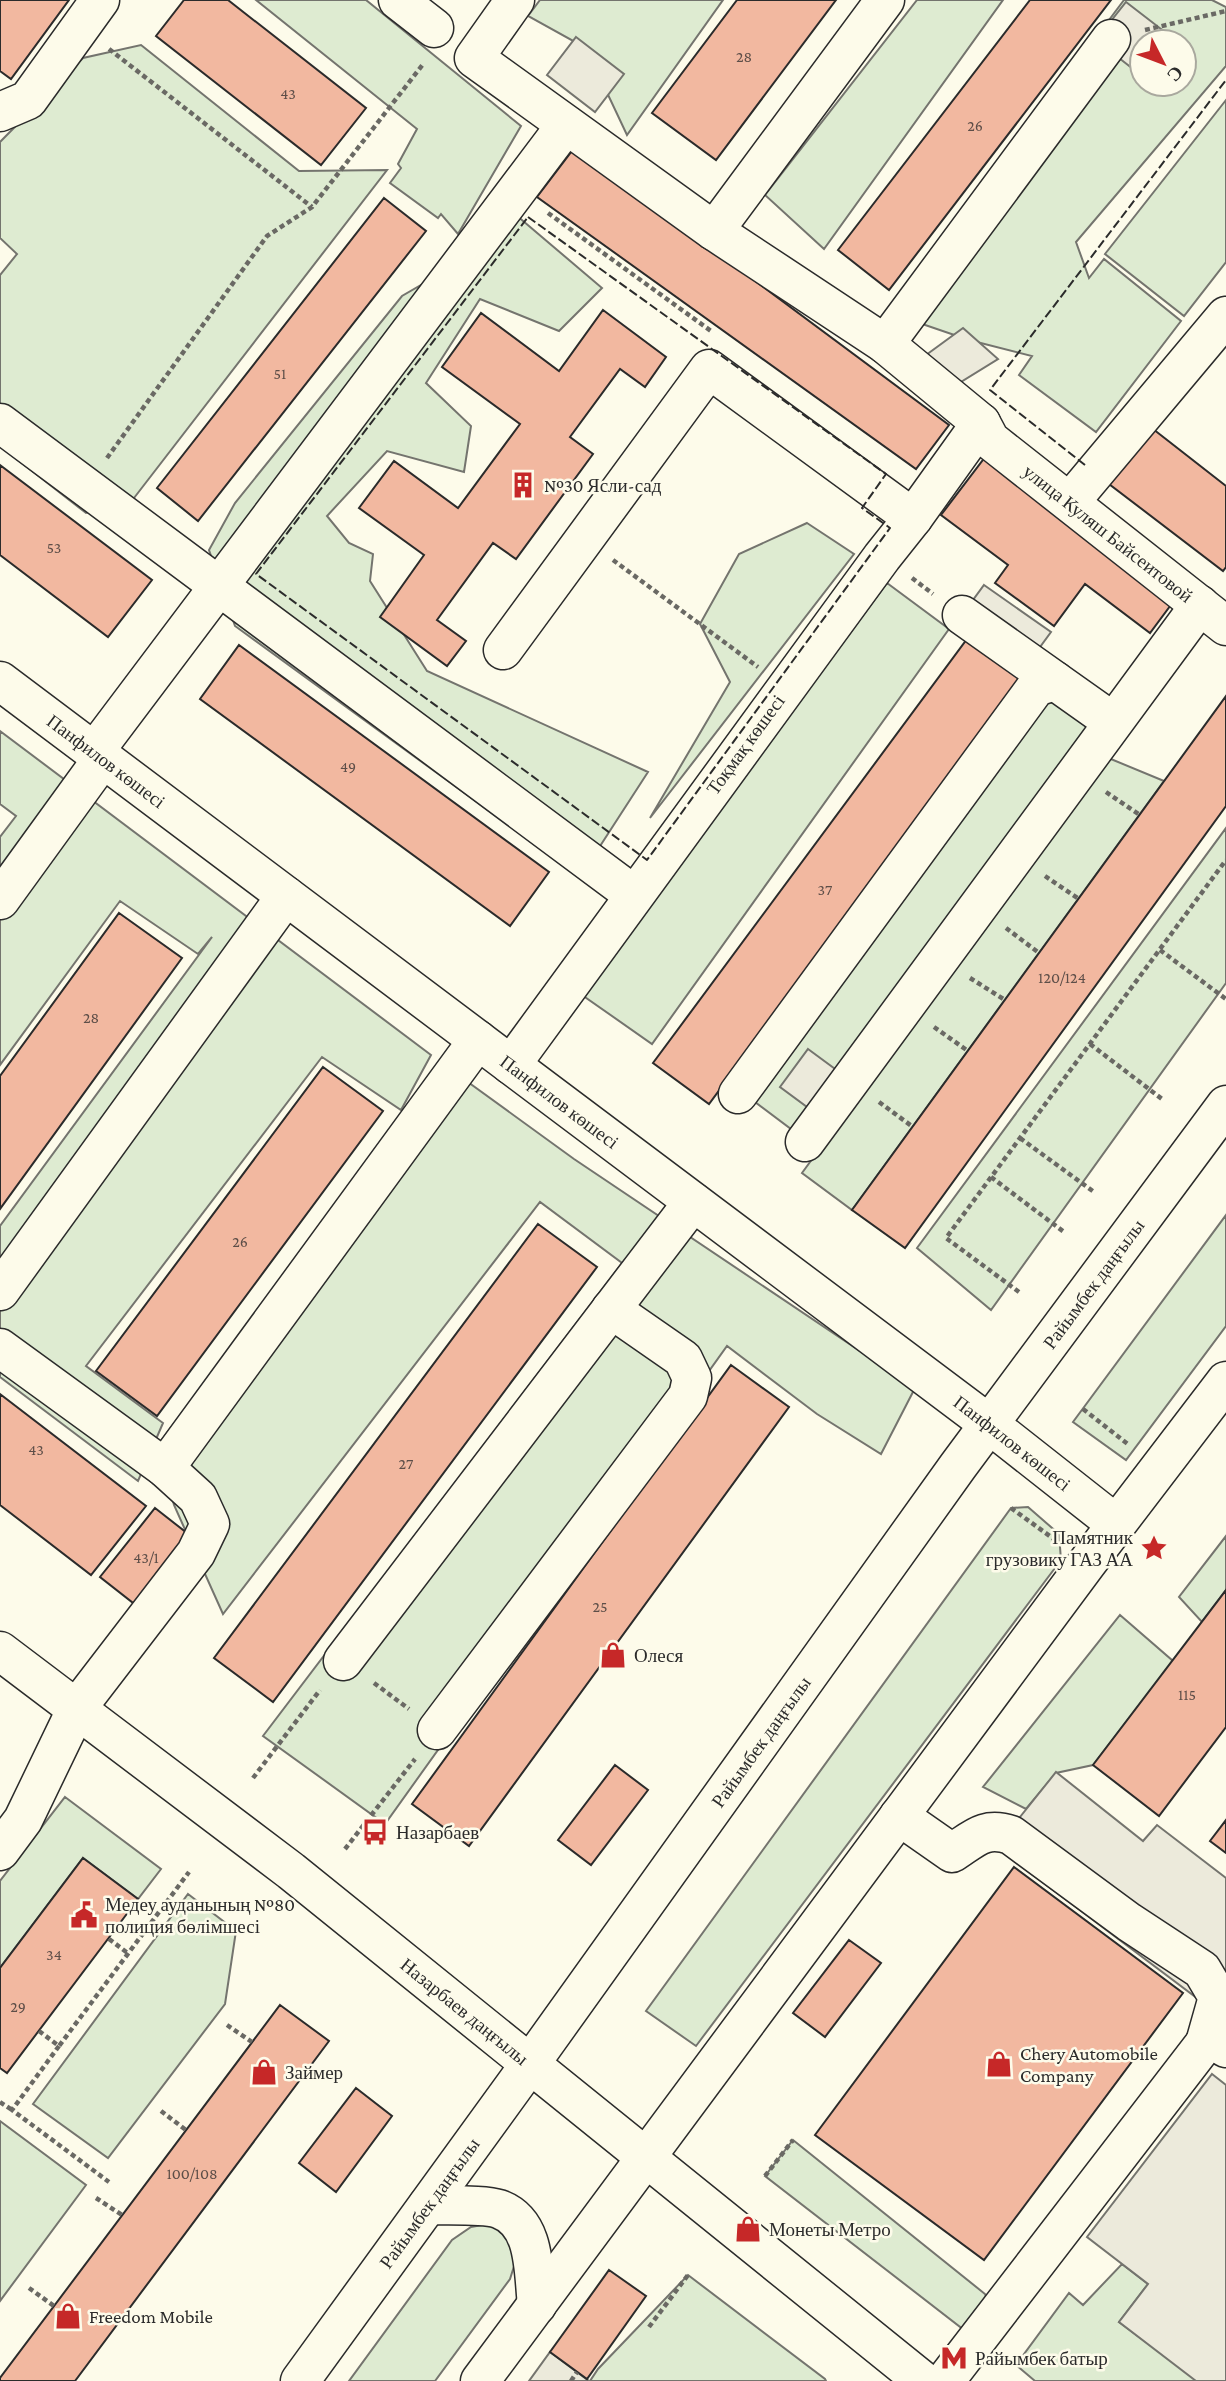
<svg xmlns="http://www.w3.org/2000/svg" width="1226" height="2381" font-family="'Crimson Pro',serif">
<rect width="100%" height="100%" fill="#fdfbea"/>
<path fill="#deebd1" stroke="#74746e" stroke-width="2" fill-rule="evenodd" d="M256 0H366L521 126 458 234 441 214 438 218 390 183 401 168 398 164 417 129Z
M540 0H723L627 135 586 48 528 16Z
M917 0H1003L824 249 765 195Z
M1124 0H1212L1226 7V66L1076 242 1089 278 1104 259 1181 321 1096 432 1019 375 1032 356 969 340 890 313ZM1142 42H1184V84H1142Z
M141 45 299 171 387 170 134 498 86 513 0 446V275L17 254 0 238V142L83 58Z
M1226 100V262L1184 316 1105 254Z
M516 215 602 288 559 331 480 299 426 383 471 426 464 472 387 451 327 516 349 543 373 554 370 581 427 671 648 772 580 877 235 626 209 550 235 503 402 296 497 241Z
M807 523 854 554 650 818 730 682 700 624 739 554Z
M887 583 949 629 652 1044 582 995Z
M1051 697 1092 727 795 1132 751 1099Z
M0 731 431 1055 401 1110 322 1057 86 1366 163 1423 138 1481 0 1377V1226L212 937 198 954 120 901 0 1065V837L16 816 0 804Z
M1106 757 1164 781 852 1210 802 1173Z
M1226 828V983L991 1310 917 1248Z
M443 1064 574 1159 915 1388 881 1454 817 1414 727 1346 385 1824 263 1736 622 1263 540 1202 223 1614 174 1505 158 1445Z
M1226 1215V1326L1126 1460 1073 1422Z
M1028 1507 1059 1534 1061 1560 696 2046 646 2011 1011 1508Z
M1226 1536V1590L1202 1622 1179 1597Z
M1120 1615 1173 1661 1093 1765 1056 1773 1026 1809 983 1787Z
M65 1797 161 1869 138 1899 83 1858 0 1968V1881Z
M188 1894 236 1931 225 2004 108 2158 33 2104Z
M0 2121 86 2185 0 2301Z
M793 2140 985 2294 994 2319 977 2340 765 2176Z
M488 2224 504 2231 516 2260 510 2279 435 2381H349L452 2240 471 2227Z
M1122 2264 1148 2284 1119 2322 1199 2381H1035L1016 2365 1069 2293 1083 2305Z
M688 2275 825 2379 826 2381H590L598 2369Z"/>
<path fill="#eceadb" stroke="#74746e" stroke-width="2" d="M1126 2 1174 39 1171 42H1142V76L1096 40Z
M576 37 624 74 595 112 547 75Z
M963 328 998 359 943 393 911 366Z
M984 585 1051 632 1029 662 962 615Z
M808 1049 850 1080 822 1118 780 1087Z
M1056 1772 1143 1841 1157 1825 1226 1878V2020L996 1847Z
M1212 2074 1226 2085V2381H1196L1119 2322 1148 2284 1087 2237Z
M550 2352 589 2381H529Z"/>
<path fill="#f2b8a0" stroke="#2b2b2b" stroke-width="2" d="M0 0H69L11 79 0 71Z
M184 0H228L366 108 321 165 156 36Z
M737 0H836L716 160 652 113Z
M1030 0H1111L889 290 838 250Z
M575 147 949 425 916 469 537 197Z
M384 198 426 231 198 521 157 488Z
M603 310 666 357 645 387 620 369 570 437 593 454 516 559 493 543 437 620 466 641 447 666 380 617 424 555 359 508 394 461 458 508 520 424 442 367 481 313 559 371Z
M1153 429 1226 486V567L1223 571 1109 484Z
M989 452 1179 594 1150 633 1085 584 1054 626 995 583 1008 565 941 515Z
M0 465 152 580 108 637 0 555Z
M970 635 1025 676 709 1104 653 1063Z
M239 645 549 872 510 926 200 699Z
M1226 696V806L905 1248 852 1210Z
M119 913 182 958 0 1209V1076Z
M323 1067 383 1111 157 1416 96 1371Z
M538 1224 597 1267 273 1702 214 1658Z
M731 1365 789 1407 469 1846 412 1804Z
M0 1394 146 1506 91 1575 0 1505Z
M155 1508 192 1537 137 1606 100 1577Z
M1226 1590V1727L1159 1816 1093 1765Z
M615 1765 648 1790 591 1865 558 1840Z
M1226 1820V1853L1210 1841Z
M83 1858 138 1899 7 2073 0 2068V1968Z
M1014 1867 1183 1993 984 2260 815 2135Z
M849 1940 881 1963 825 2037 793 2013Z
M280 2005 329 2041 75 2381H0V2378Z
M356 2088 392 2116 336 2192 299 2163Z
M609 2270 646 2296 587 2379 550 2352Z"/>
<g fill="none" stroke-linecap="round" stroke-linejoin="round">
<g stroke="#2b2b2b" stroke-width="41">
<g id="minor">
<path d="M398 0 434 28"/>
<path id="s1" d="M515 0 474 58 714 231 885 344 981 423 990 440 1226 626"/>
<path d="M0 112 28 100 100 0"/>
<path d="M714 231 885 0"/>
<path d="M885 344 1111 39"/>
<path d="M0 423 634 895"/>
<path d="M1070 502 1226 316"/>
<path d="M962 615 1113 722"/>
<path d="M503 650 709 369 913 518"/>
<path id="s2" d="M0 681 989 1424 1116 1524"/>
<path d="M94 752 566 125"/>
<path d="M0 900 103 758"/>
<path id="s3" d="M511 1065 882 557 913 518 981 423"/>
<path d="M738 1094 1036 687 1055 681"/>
<path d="M805 1142 1200 605"/>
<path d="M0 1291 286 896"/>
<path d="M0 1348 165 1468 198 1498 210 1524 196 1553 77 1708 23 1820 0 1851"/>
<path d="M165 1468 478 1040"/>
<path d="M343 1661 693 1202"/>
<path d="M437 1730 688 1396 692 1378 683 1359 611 1309"/>
<path d="M899 1816 952 1853C974 1839 984 1826 1011 1835L1129 1922 1202 1970 1218 1997 1205 2043"/>
<path d="M945 2381 1205 2043H1218L1226 2048"/>
</g>
</g>
<g stroke="#2b2b2b" stroke-width="41">
<g id="major">
<path id="s4" d="M0 1651 291 1871 923 2381"/>
<path d="M428 2205C447 2206 484 2204 499 2209 537 2223 533 2272 537 2305"/>
<path id="s5" d="M300 2381 530 2064 958 1466 1226 1105"/>
<path d="M480 2381 1087 1563 1226 1381"/>
</g>
</g>
<path stroke="#6a6964" stroke-width="4.5" stroke-dasharray="5 3.5" stroke-linecap="butt" d="M1145 30 1226 11
M109 49 312 207
M548 213 711 331
M107 458 267 236 312 207 424 63
M613 560 758 667
M912 578 933 594
M1106 792 1140 815
M1045 876 1079 899
M1006 928 1039 953
M1160 950 1226 999
M970 978 1005 1000
M934 1027 968 1051
M1090 1044 1162 1099
M879 1102 913 1127
M1020 1138 1094 1192
M991 1177 1064 1232
M1019 1292 946 1238 1226 860
M1083 1409 1129 1445
M1011 1508 1058 1542
M374 1683 409 1709
M253 1778 320 1690
M345 1849 415 1759
M109 1939 129 1954
M227 2025 252 2042
M39 2031 59 2046 189 1872
M59 2046 12 2110 109 2182
M0 2102 12 2110
M161 2111 186 2130
M765 2176 793 2140
M96 2198 122 2215
M29 2288 54 2306
M649 2327 688 2275
M571 2381 577 2372"/>
<use href="#minor" stroke="#fdfbea" stroke-width="38"/>
<use href="#major" stroke="#fdfbea" stroke-width="38"/>
<path stroke="#2b2b2b" stroke-width="2" stroke-dasharray="9 3.5" stroke-linecap="butt" d="M528 217 886 474 862 508 890 528 647 860 256 574Z
M1085 465 990 390 1226 80"/>
</g>
<defs>
<g id="building-bare" transform="scale(2.1)"><path d="M-4-6H4V6H1V3H-1V6H-4ZM-2.5-4.3h1.7v1.8h-1.7ZM.8-4.3h1.7v1.8H.8ZM-2.5-1h1.7V.8h-1.7ZM.8-1h1.7V.8H.8Z" fill="#c62828" stroke="#fdfbea" stroke-width="2.5" paint-order="stroke"/></g>
<g id="sight-bare" transform="scale(2.1)"><path d="M0-6L1.8-2.2L6-1.7L2.9 1.2L3.7 5.4L0 3.3L-3.7 5.4L-2.9 1.2L-6-1.7L-1.8-2.2Z" fill="#c62828" stroke="#fdfbea" stroke-width="2.5" paint-order="stroke"/></g>
<g id="shop-bare" transform="scale(2.1)"><path d="M-5-2.5h2.3a2.7 3.5 0 0 1 5.4 0H5L5.5 6h-11ZM-1.5-2.5h3a1.5 2.3 0 0 0-3 0Z" fill="#c62828" stroke="#fdfbea" stroke-width="2.5" paint-order="stroke"/></g>
<g id="bus-bare" transform="scale(2.1)"><path d="M-5-6H5V4H4V6H2V4H-2V6H-4V4H-5ZM-3.5-4V0h7V-4ZM-3.5 1.2v1.5H-2V1.2ZM2 1.2v1.5H3.5V1.2Z" fill="#c62828" stroke="#fdfbea" stroke-width="2.5" paint-order="stroke"/></g>
<g id="civic-bare" transform="scale(2.1)"><path d="M-.6-6.5H3V-4.5H.6V-3L4-1V1h2V6H-6V1h2V-1L-.6-3ZM-1.2 2.5V6h2.4V2.5Z" fill="#c62828" stroke="#fdfbea" stroke-width="2.5" paint-order="stroke"/></g>
<g id="metro-bare" transform="scale(2.1)"><path d="M-5.5 5V-5H-3L0 0L3-5H5.5V5H3V-.5L0 4L-3-.5V5Z" fill="#c62828" stroke="#fdfbea" stroke-width="2.5" paint-order="stroke"/></g>
</defs>
<g fill-rule="evenodd">
<use href="#building-bare" x="523" y="485"/>
<use href="#sight-bare" x="1154" y="1548"/>
<use href="#shop-bare" x="613" y="1655"/>
<use href="#bus-bare" x="375" y="1832"/>
<use href="#civic-bare" x="84" y="1915"/>
<use href="#shop-bare" x="999" y="2064"/>
<use href="#shop-bare" x="264" y="2072"/>
<use href="#shop-bare" x="748" y="2229"/>
<use href="#shop-bare" x="68" y="2316"/>
<use href="#metro-bare" x="954" y="2358"/>
</g>
<g text-anchor="middle" stroke-width="5" stroke-linejoin="round" paint-order="stroke">
<g font-size="16" fill="#5d4e48">
<text x="744" y="62">28</text>
<text x="288" y="99">43</text>
<text x="975" y="131">26</text>
<text x="280" y="379">51</text>
<text x="54" y="553">53</text>
<text x="348" y="772">49</text>
<text x="825" y="895">37</text>
<text x="1062" y="983">120/124</text>
<text x="91" y="1023">28</text>
<text x="240" y="1247">26</text>
<text x="36" y="1455">43</text>
<text x="406" y="1469">27</text>
<text x="146" y="1563">43/1</text>
<text x="600" y="1612">25</text>
<text x="1187" y="1700">115</text>
<text x="54" y="1960">34</text>
<text x="18" y="2012">29</text>
<text x="192" y="2179">100/108</text>
</g>
<g font-size="19" fill="#2b2b2b" stroke="#fdfbea" text-anchor="start">
<text x="544" y="492">№30 Ясли-сад</text>
<text x="1133" y="1544" text-anchor="end">Памятник<tspan x="1133" dy="22">грузовику ГАЗ АА</tspan></text>
<text x="634" y="1662">Олеся</text>
<text x="396" y="1839">Назарбаев</text>
<text x="105" y="1911">Медеу ауданының №80<tspan x="105" dy="22">полиция бөлімшесі</tspan></text>
<text x="1020" y="2060">Chery Automobile<tspan x="1020" dy="22">Company</tspan></text>
<text x="285" y="2079">Займер</text>
<text x="769" y="2236">Монеты Метро</text>
<text x="89" y="2323">Freedom Mobile</text>
<text x="975" y="2365">Райымбек батыр</text>
</g>
<g font-size="19" fill="#2b2b2b" stroke="#fdfbea">
<text dy="7" stroke="none"><textPath href="#s1" startOffset="866">улица Куляш Байсеитовой</textPath></text>
<text dy="7" stroke="none"><textPath href="#s3" startOffset="397">Тоқмақ көшесі</textPath></text>
<text dy="7" stroke="none"><textPath href="#s2" startOffset="133">Панфилов көшесі</textPath></text>
<text dy="7" stroke="none"><textPath href="#s2" startOffset="700">Панфилов көшесі</textPath></text>
<text dy="7" stroke="none"><textPath href="#s5" startOffset="1354">Райымбек даңғылы</textPath></text>
<text dy="7" stroke="none"><textPath href="#s2" startOffset="1267">Панфилов көшесі</textPath></text>
<text dy="7" stroke="none"><textPath href="#s5" startOffset="788">Райымбек даңғылы</textPath></text>
<text dy="7" stroke="none"><textPath href="#s4" startOffset="588">Назарбаев даңғылы</textPath></text>
<text dy="7" stroke="none"><textPath href="#s5" startOffset="220">Райымбек даңғылы</textPath></text>
</g>
</g>
<g transform="translate(1163 63) rotate(132)"><circle r="33" fill="#fdfbea" stroke="#a9a89e" stroke-width="2"/>
<path d="M0-5L12 26L0 18L-12 26Z" fill="#c62828"/>
<text y="-10" font-size="19" font-weight="bold" text-anchor="middle" fill="#2b2b2b">С</text>
</g>
</svg>
